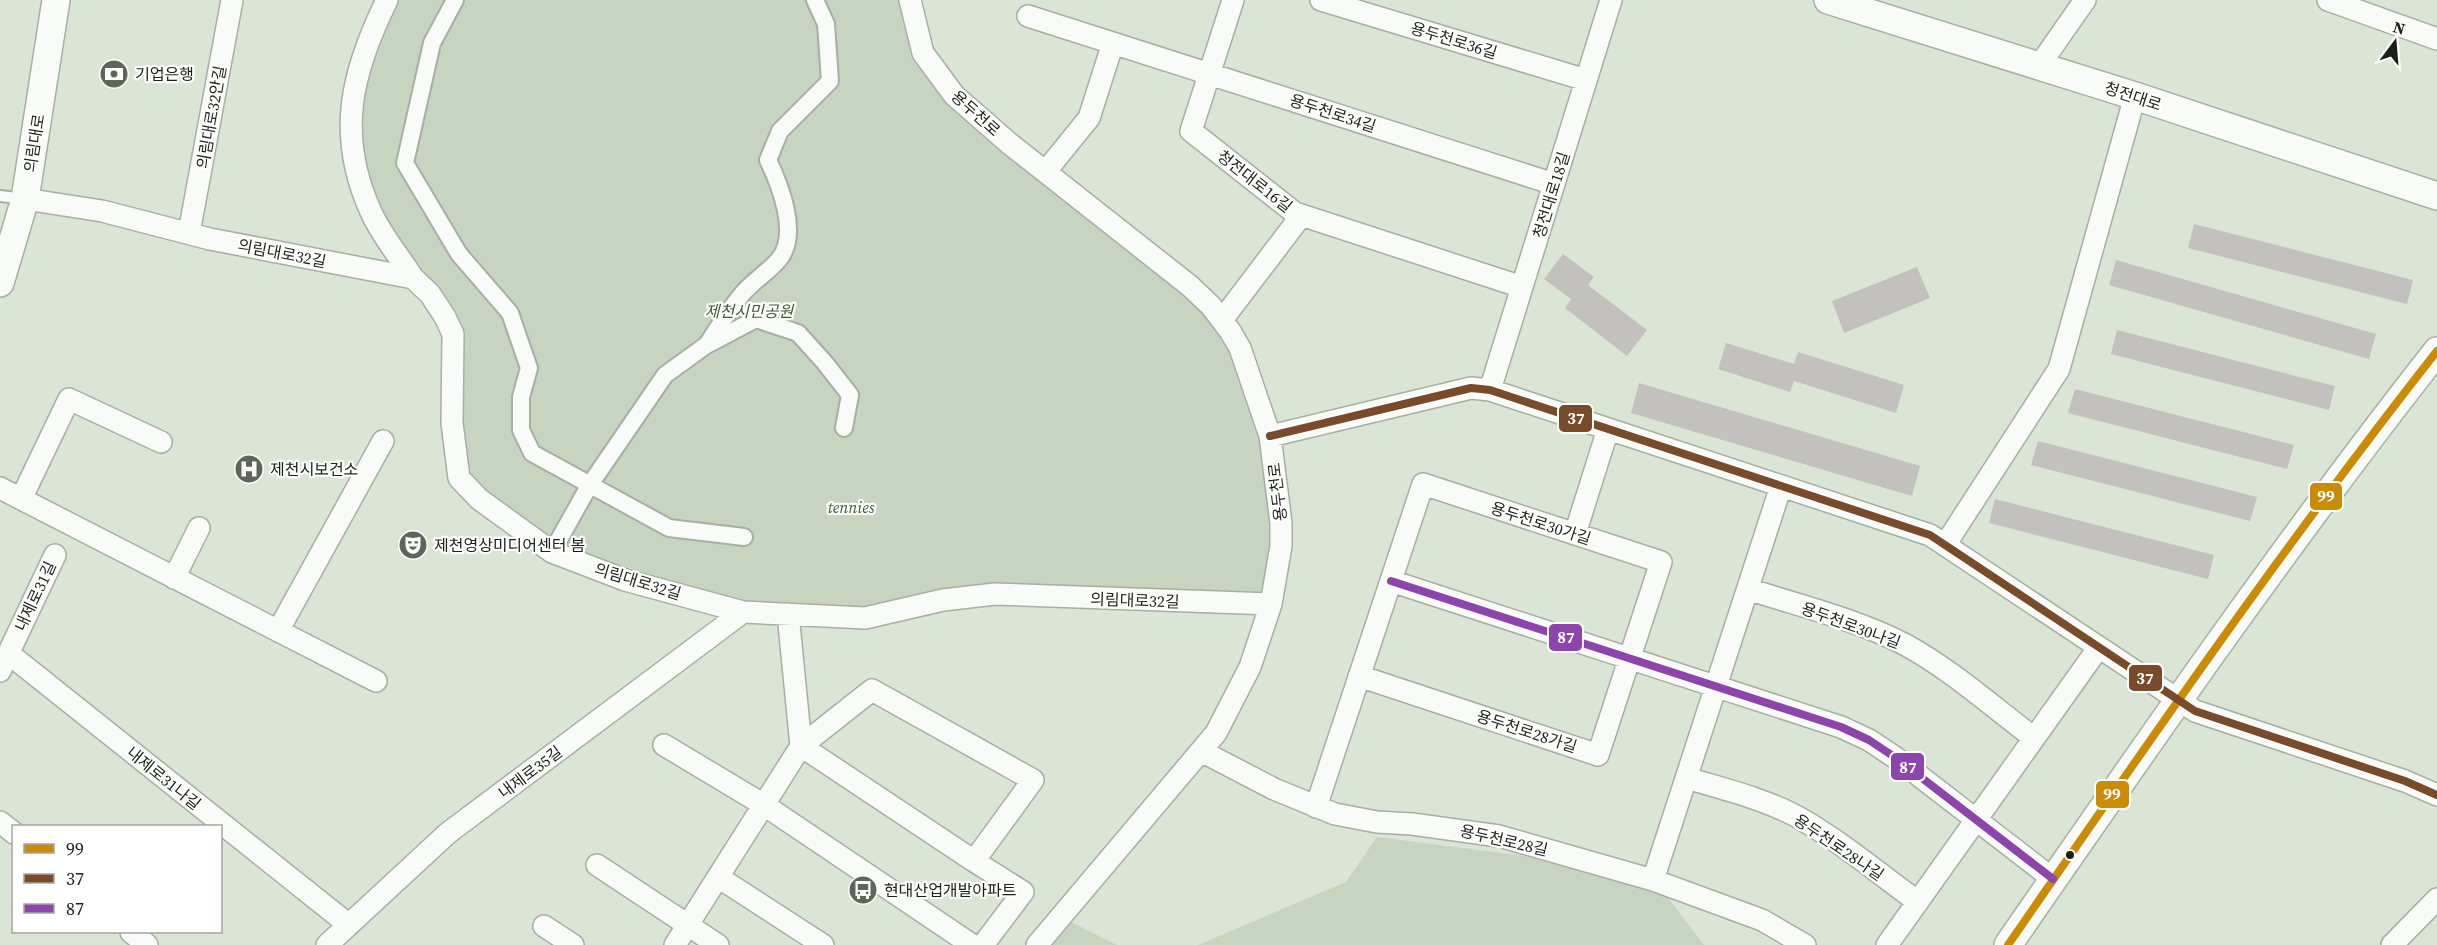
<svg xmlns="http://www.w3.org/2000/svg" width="2437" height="945" font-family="'Source Serif 4','Noto Sans KR',serif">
<rect width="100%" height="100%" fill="#dae5d5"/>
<path fill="#c6d4c0" d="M396 0H904L919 57 1184 290 1225 334 1263 440 1272 521V545L1265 599 1093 592 865 618 743 612 555 546 486 491 465 470 459 415 458 326 381 216 366 181 358 129 363 88 378 40Z
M1377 837 1525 856 1661 889 1704 945H1198L1346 882Z
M1071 922 1117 945H1052Z"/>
<path fill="#c2c1be" d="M2194 224 2413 280 2407 304 2188 248Z
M1563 254 1594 277 1588 285 1647 330 1627 356 1565 308 1571 299 1544 279Z
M2116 260 2376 334 2369 359 2109 285Z
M1917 267 1930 298 1844 333 1832 301Z
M2117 330 2335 386 2329 410 2111 354Z
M1726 343 1794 364 1798 352 1904 385 1896 413 1794 381 1790 392 1718 369Z
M1639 383 1920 466 1912 496 1631 413Z
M2075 389 2294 445 2287 469 2068 413Z
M2038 441 2257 497 2250 521 2031 465Z
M1995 499 2214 555 2208 579 1989 523Z"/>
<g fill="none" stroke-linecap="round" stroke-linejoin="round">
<g stroke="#a7afa3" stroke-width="14">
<path id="service" d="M0 196 24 199"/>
</g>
<g stroke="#a7afa3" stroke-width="20">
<path id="pedestrian" d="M455 0 432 43 405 163 459 254 510 313 529 368 521 397V430L532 453 669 528 744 537
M708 343C719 326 730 308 743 293 754 280 770 271 780 258 799 233 780 185 768 160L780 131 830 81 826 24 815 0
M552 552 589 486 665 375 705 346 756 319 798 333 825 363 850 395 844 428"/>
</g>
<g stroke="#a7afa3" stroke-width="24">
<path id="minor" d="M387 0C351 73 336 135 371 212 381 235 400 257 413 278
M910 0 923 53 954 95 1010 144 1190 286 1211 306 1230 331 1240 348 1270 436 1281 523V546L1271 604 1250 667 1216 733 1037 945
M1233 0 1191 131 1295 213 1522 287
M1321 0 1586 80
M2328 0 2437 39
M1028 16 1554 184
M2039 66 2085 0
M1046 171 1089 118 1113 43
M25 199 102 211 210 239 413 278 430 294 445 317 453 334 452 423 459 478 479 499 552 552 625 580 743 612 865 618 943 600 995 594 1271 604
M189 233 232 0
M1222 320 1301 216
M1490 390 1611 0
M1270 436 1471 388 1490 390 1930 535 2195 711 2405 781 2437 795
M0 488 376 681
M21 499 69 399 161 442
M1575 534 1608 429
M1945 545 2059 369 2135 96
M174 578 199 528
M1391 581 1841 727 1869 740 1896 758 2053 879
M1748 589C1800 606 1855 619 1904 644 1949 668 1993 707 2034 738
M788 614 801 746
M278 631 383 441
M8 653 349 925
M0 671 55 555
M664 745 764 805 972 945
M1201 751 1274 789 1335 814 1377 822 1412 824 1499 836 1653 880 1762 920 1805 945
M1687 778C1723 789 1762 798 1796 816 1839 840 1878 873 1918 902
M1316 807 1423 484 1661 562 1598 755 1359 676
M0 822 14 833
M974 861 1023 892 983 945
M597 865 718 945
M718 877 823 945
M1653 880 1781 486
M544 926 573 945
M131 932 147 945
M327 945 448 833 743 612
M675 945 801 746 872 690 1033 780 974 861 801 746
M1887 945 2099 647
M2392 945 2437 899"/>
</g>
<g stroke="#a7afa3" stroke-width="30">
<path id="tertiary" d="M1828 0 2135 96 2437 196
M0 283 25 199 56 0
M2008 945C2147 744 2286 543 2437 351"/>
</g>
<use href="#service" stroke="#f9fbf9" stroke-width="10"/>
<use href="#pedestrian" stroke="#f9fbf9" stroke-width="16"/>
<use href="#minor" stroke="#f9fbf9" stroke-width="21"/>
<use href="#tertiary" stroke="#f9fbf9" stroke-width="27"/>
<g stroke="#fff" stroke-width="12">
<path id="bus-1" d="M2008 945C2147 744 2286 543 2437 351"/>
</g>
<g stroke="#fff" stroke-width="12">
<path id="bus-2" d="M1270 436 1471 388 1490 390 1930 535 2195 711 2405 781 2437 795"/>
</g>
<g stroke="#fff" stroke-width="12">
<path id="bus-3" d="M1391 581 1841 727 1869 740 1896 758 2053 879"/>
</g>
<use href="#bus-1" stroke="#cb8b05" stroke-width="8"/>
<use href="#bus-2" stroke="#7a4b2a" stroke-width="8"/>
<use href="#bus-3" stroke="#8e44ad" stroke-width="8"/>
</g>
<defs>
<g id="bank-disc" transform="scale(1.5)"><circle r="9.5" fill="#5e665a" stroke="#fff"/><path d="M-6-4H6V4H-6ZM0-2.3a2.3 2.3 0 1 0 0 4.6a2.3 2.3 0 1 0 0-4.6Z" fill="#fff"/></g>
<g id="hospital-disc" transform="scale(1.5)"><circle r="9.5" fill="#5e665a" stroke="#fff"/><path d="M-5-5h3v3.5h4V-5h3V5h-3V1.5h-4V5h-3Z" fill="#fff"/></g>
<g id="theatre-disc" transform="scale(1.5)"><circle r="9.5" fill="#5e665a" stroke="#fff"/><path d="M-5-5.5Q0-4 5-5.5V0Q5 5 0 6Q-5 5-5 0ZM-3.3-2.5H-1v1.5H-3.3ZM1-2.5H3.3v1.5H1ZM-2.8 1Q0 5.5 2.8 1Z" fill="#fff"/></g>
<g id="bus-disc" transform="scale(1.5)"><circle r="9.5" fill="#5e665a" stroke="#fff"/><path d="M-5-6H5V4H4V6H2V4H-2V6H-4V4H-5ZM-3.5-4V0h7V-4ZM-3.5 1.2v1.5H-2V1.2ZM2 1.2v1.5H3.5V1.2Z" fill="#fff"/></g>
</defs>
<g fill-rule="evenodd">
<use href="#bank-disc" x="114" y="74"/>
<use href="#hospital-disc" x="249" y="469"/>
<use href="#theatre-disc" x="413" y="545"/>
<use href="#bus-disc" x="863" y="890"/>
</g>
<circle fill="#1b2117" stroke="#fff" stroke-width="2" cx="2070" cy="855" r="5"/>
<g text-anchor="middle" stroke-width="4.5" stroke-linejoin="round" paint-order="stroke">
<g font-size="16" fill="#1b2117" stroke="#fff">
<text transform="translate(1454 40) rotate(17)" y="6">용두천로36길</text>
<text transform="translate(2133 96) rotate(18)" y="6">청전대로</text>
<text transform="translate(976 113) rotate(42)" y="6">용두천로</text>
<text transform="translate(1333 113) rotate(18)" y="6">용두천로34길</text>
<text transform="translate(211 117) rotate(-80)" y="6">의림대로32안길</text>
<text transform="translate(34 143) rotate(-81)" y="6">의림대로</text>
<text transform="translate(1255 181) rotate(38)" y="6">청전대로16길</text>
<text transform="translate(1551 195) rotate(-73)" y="6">청전대로18길</text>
<text transform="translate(282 253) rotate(11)" y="6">의림대로32길</text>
<text transform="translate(1277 492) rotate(-97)" y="6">용두천로</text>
<text transform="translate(1541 523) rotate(18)" y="6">용두천로30가길</text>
<text transform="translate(638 581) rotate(17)" y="6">의림대로32길</text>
<text transform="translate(35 596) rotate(-65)" y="6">내제로31길</text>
<text transform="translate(1135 600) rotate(2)" y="6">의림대로32길</text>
<text transform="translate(1851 625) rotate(20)" y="6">용두천로30나길</text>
<text transform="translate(1527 731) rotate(18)" y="6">용두천로28가길</text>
<text transform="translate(530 772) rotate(-37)" y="6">내제로35길</text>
<text transform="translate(164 778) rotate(39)" y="6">내제로31나길</text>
<text transform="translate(1504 840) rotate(13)" y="6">용두천로28길</text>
<text transform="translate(1839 847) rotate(34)" y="6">용두천로28나길</text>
</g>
<g font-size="16" fill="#1b2117" stroke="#fff" text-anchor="start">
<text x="135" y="80">기업은행</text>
<text x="270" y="475">제천시보건소</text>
<text x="434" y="551">제천영상미디어센터 봄</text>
<text x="884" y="896">현대산업개발아파트</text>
</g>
<g font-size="16" font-style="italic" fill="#3c5c2a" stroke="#fff">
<text x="749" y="317">제천시민공원</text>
<text x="851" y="513">tennies</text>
</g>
</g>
<g stroke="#fff" stroke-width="2">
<rect x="1558" y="404" width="35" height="29" rx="6" fill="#7a4b2a"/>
<rect x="2309" y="482" width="34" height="29" rx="6" fill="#cb8b05"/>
<rect x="1548" y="623" width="35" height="29" rx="6" fill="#8e44ad"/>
<rect x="2128" y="664" width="35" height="28" rx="6" fill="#7a4b2a"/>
<rect x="1890" y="752" width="35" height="29" rx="6" fill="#8e44ad"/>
<rect x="2095" y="780" width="35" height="29" rx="6" fill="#cb8b05"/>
</g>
<g font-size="16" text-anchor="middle" font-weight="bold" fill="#fff">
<text x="1576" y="424">37</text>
<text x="2326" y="502">99</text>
<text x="1566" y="643">87</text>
<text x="2145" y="684">37</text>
<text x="1908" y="773">87</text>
<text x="2112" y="800">99</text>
</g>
<rect x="12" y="825" width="210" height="108" fill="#ffffff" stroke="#a4a6a2" stroke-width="1.5"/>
<rect x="24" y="844" width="30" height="9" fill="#cb8b05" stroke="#a4a6a2" stroke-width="1.5"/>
<text x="66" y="855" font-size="18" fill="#1b2117">99</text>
<rect x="24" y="874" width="30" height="9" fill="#7a4b2a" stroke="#a4a6a2" stroke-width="1.5"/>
<text x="66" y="885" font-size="18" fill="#1b2117">37</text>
<rect x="24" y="904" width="30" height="9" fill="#8e44ad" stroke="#a4a6a2" stroke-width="1.5"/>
<text x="66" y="915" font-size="18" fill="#1b2117">87</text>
<g transform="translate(2395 42) rotate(16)" stroke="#ffffff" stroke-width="4.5" paint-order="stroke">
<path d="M0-4.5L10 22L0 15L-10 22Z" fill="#1b2117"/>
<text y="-9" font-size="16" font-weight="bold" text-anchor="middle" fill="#1b2117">N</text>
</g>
</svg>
